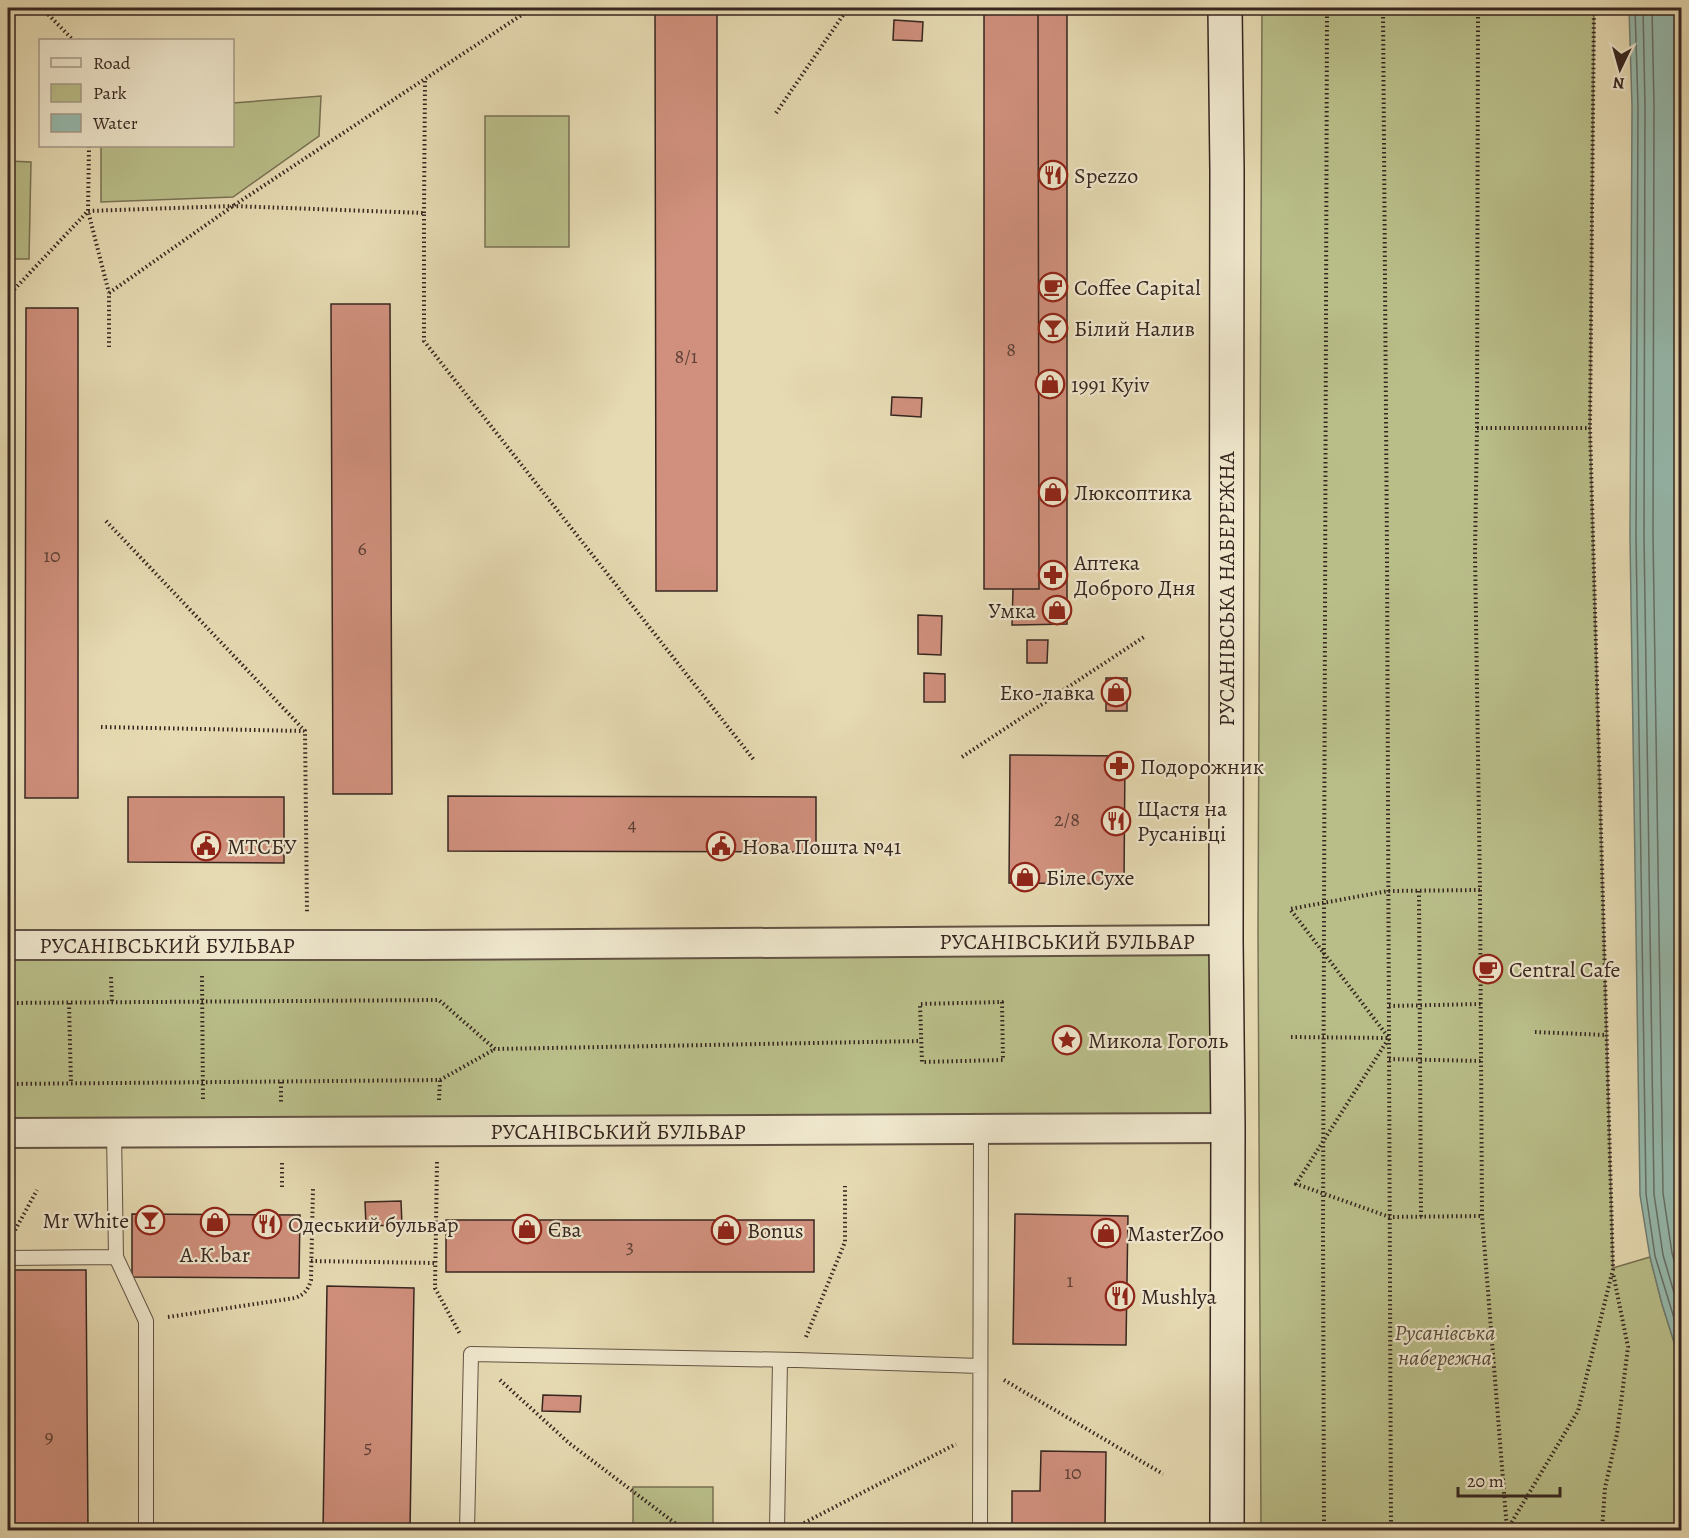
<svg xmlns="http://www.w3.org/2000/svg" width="1689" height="1538" font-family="Alegreya,serif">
<rect width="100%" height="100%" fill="#e6dab2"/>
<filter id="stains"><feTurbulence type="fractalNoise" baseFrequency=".00333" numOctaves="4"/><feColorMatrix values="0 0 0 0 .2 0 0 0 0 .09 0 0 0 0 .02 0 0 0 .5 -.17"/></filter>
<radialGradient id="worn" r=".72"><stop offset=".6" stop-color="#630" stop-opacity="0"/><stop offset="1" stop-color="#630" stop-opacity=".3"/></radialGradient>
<path fill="#b9be89" stroke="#787254" stroke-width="1.5" d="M1262 8H1594L1590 428 1613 1268 1650 1257 1662 1304 1681 1364V1530H1261L1258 931Z
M321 96 319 136 233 197 101 202V146H232L233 103Z
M485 116H569V247H485Z
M8 161 31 162 29 259H8Z
M1226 940 1228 1128 8 1133V947Z
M633 1487H713V1530H633Z"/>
<path fill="#96baae" stroke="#707f75" stroke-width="1.5" d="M1629 8H1682L1681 1364 1662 1304 1650 1257 1640 1195 1630 537 1632 106Z"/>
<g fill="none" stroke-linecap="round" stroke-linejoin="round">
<path stroke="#667067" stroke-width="1.5" d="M1635 8 1638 106 1636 537 1646 1194 1655 1256 1682 1344
M1643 8 1645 106 1644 536 1654 1194 1663 1255 1682 1320
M1652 8 1654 106 1653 536 1663 1193 1672 1253 1682 1289"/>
</g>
<path fill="#d0907d" stroke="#372620" stroke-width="1.5" d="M655 8H717V591H656Z
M984 8H1038L1039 589H984Z
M1038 8H1067V624L1012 625 1013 589H1039Z
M894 20 923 22 922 41 893 40Z
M331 304H390L392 794H333Z
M26 308H78V798H25Z
M892 397 922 398 921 417 891 415Z
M918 615 942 616 941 655 918 654Z
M1027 640H1048L1047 663H1027Z
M924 673 945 674V702H924Z
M1106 678H1127V711H1106Z
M1010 755 1125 756 1124 884 1009 883Z
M448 796 816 797V852L448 851Z
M128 797H284V863L128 862Z
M401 1201 402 1225 366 1226 365 1202Z
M132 1214 300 1215 299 1278 132 1277Z
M1015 1214 1128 1216 1126 1345 1013 1344Z
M446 1220H814V1272H446Z
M10 1270H86L88 1530H12Z
M327 1286 414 1288 410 1530H323Z
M543 1395 581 1396 580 1412 542 1411Z
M1041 1451 1106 1452 1105 1530H1012V1491H1040Z"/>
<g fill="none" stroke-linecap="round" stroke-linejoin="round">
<g stroke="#635344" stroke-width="16">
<path id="lane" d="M114 1133 116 1257 146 1321V1530
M8 1258 116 1257
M467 1530 471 1354 797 1360 980 1366
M777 1530 780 1361
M980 1530 981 1129"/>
</g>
<g stroke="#635344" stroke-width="32">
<path id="street" d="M8 945H420L1226 940
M8 1133 1228 1128"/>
</g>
<g stroke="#372620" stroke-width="36">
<path id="secondary" d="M1225 8 1227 171 1226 940 1228 1128 1227 1530"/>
</g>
<path stroke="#372620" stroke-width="4" stroke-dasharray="1.5 3" stroke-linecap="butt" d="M42 8 73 40
M1383 8 1387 553 1391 1530
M1478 8 1477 428 1475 553 1480 890 1482 1216 1507 1530
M776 113 848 8
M89 146 88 211 109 293V347
M424 213 425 78
M109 293 233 206 532 8
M8 296 88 211 233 206 424 213V341L754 760
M1477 428H1590
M106 521 305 731 307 912
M101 727 304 731
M962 757 1144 637
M1480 890 1388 891 1290 909 1389 1038 1296 1184 1390 1217 1482 1216
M1419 891 1421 1217
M202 976 203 1101
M111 977 112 1003
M1002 1002 1003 1060 922 1062 920 1004Z
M8 1003 439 1000 495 1049 921 1041
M69 1003 71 1084
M1389 1006 1481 1004
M1535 1032 1606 1035
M1291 1037 1388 1038
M1389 1059 1481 1061
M281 1082V1102
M8 1084 440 1080 495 1049
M439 1100 440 1080
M437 1162 435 1288 460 1334
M282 1163V1189
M13 1234 37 1190
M311 1261 435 1263
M168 1317 295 1298C305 1294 308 1290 311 1280L313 1188
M806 1337 845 1242V1186
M500 1380 569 1443 684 1530
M1004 1380 1163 1474
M800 1525 956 1444
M1324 1530 1323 1228 1327 8
M1507 1530 1578 1411 1613 1269 1590 428 1594 8
M1602 1530 1605 1488 1617 1434 1628 1347 1613 1273"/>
<use href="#lane" stroke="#efe7cd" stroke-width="14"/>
<use href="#street" stroke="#efe7cd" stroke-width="28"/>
<use href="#secondary" stroke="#efe7cd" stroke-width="33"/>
</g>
<defs>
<g id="restaurant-ring" transform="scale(1.5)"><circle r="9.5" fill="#efe7cd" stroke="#8f2418" stroke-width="1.5"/><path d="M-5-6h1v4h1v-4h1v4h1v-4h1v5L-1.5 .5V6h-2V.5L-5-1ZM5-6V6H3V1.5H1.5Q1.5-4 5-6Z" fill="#8f2418"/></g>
<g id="cafe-ring" transform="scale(1.5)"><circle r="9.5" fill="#efe7cd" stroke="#8f2418" stroke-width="1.5"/><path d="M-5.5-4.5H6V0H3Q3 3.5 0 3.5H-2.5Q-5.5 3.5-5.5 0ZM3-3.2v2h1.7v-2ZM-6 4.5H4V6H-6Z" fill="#8f2418"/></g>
<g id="bar-ring" transform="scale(1.5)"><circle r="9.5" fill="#efe7cd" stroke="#8f2418" stroke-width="1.5"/><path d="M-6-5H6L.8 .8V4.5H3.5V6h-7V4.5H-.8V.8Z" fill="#8f2418"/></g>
<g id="shop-ring" transform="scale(1.5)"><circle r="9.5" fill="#efe7cd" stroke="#8f2418" stroke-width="1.5"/><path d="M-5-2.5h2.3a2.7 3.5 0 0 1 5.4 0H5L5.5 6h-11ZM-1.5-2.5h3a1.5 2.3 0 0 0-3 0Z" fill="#8f2418"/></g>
<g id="pharmacy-ring" transform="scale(1.5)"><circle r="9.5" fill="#efe7cd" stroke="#8f2418" stroke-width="1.5"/><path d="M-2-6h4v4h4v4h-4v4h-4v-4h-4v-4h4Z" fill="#8f2418"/></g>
<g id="civic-ring" transform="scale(1.5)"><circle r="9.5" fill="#efe7cd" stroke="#8f2418" stroke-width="1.5"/><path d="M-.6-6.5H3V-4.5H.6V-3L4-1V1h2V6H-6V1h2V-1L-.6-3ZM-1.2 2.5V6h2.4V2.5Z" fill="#8f2418"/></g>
<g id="sight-ring" transform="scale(1.5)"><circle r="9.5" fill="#efe7cd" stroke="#8f2418" stroke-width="1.5"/><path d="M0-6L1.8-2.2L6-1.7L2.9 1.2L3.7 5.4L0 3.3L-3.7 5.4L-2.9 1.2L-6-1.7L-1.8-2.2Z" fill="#8f2418"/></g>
</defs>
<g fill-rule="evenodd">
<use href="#restaurant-ring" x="1053" y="175"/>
<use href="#cafe-ring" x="1053" y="287"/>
<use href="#bar-ring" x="1053" y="328"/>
<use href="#shop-ring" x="1050" y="384"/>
<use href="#shop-ring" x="1053" y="492"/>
<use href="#pharmacy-ring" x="1053" y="575"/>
<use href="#shop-ring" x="1057" y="610"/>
<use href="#shop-ring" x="1116" y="692"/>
<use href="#pharmacy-ring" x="1119" y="766"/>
<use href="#restaurant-ring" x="1116" y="821"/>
<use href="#civic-ring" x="206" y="846"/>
<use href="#civic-ring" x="721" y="846"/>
<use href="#shop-ring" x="1025" y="877"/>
<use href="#cafe-ring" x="1488" y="969"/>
<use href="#sight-ring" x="1067" y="1040"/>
<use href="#bar-ring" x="150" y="1220"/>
<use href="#shop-ring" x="215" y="1222"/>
<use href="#restaurant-ring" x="267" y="1224"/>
<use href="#shop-ring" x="527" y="1229"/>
<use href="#shop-ring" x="726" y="1230"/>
<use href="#shop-ring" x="1106" y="1233"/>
<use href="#restaurant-ring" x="1120" y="1296"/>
</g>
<g text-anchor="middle" stroke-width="4.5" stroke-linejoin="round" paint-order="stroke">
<g font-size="20" fill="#5d4037">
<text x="1011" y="356">8</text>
<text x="686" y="363">8/1</text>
<text x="362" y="555">6</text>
<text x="52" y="562">10</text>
<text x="1067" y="826">2/8</text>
<text x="632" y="831">4</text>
<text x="630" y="1253">3</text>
<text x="1070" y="1287">1</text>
<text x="49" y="1443">9</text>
<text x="368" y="1453">5</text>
<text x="1073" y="1479">10</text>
</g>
<g font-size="22" fill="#372620" stroke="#efe7cd" text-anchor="start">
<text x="1074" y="183">Spezzo</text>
<text x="1074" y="295">Coffee Capital</text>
<text x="1074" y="336">Білий Налив</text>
<text x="1071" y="392">1991 Kyiv</text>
<text x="1074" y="500">Люксоптика</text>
<text x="1074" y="570">Аптека<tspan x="1074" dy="25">Доброго Дня</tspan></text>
<text x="1036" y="618" text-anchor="end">Умка</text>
<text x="1095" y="700" text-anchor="end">Еко-лавка</text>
<text x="1140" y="774">Подорожник</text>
<text x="1137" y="816">Щастя на<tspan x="1137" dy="25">Русанівці</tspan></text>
<text x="227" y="854">МТСБУ</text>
<text x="742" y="854">Нова Пошта №41</text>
<text x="1046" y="885">Біле Сухе</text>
<text x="1509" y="977">Central Cafe</text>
<text x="1088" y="1048">Микола Гоголь</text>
<text x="129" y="1228" text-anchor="end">Mr White</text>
<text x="288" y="1232">Одеський бульвар</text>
<text x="548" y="1237">Єва</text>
<text x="747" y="1238">Bonus</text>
<text x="1127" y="1241">MasterZoo</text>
<text x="215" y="1262" text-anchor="middle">А.К.bar</text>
<text x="1141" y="1304">Mushlya</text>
</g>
<g font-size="22" fill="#372620" stroke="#efe7cd">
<text transform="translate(1226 589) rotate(-90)" y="8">РУСАНІВСЬКА НАБЕРЕЖНА</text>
<text x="1067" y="949">РУСАНІВСЬКИЙ БУЛЬВАР</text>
<text x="167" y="953">РУСАНІВСЬКИЙ БУЛЬВАР</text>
<text x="618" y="1139">РУСАНІВСЬКИЙ БУЛЬВАР</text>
</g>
<g font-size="22" font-style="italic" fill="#584c3a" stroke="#efe7cd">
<text x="1445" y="1340">Русанівська<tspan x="1445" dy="25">набережна</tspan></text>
</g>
</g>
<rect width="1689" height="1538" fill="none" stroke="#e6dab2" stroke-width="30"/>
<rect x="9" y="9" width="1671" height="1520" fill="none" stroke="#372620" stroke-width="3"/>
<rect x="15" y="15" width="1659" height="1508" fill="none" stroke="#372620" stroke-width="1.5"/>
<rect x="39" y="39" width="195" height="108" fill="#efe7cd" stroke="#a59a88" stroke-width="1.5"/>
<rect x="51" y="58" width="30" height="9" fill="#efe7cd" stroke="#a59a88" stroke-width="1.5"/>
<text x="93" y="69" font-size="18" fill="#372620">Road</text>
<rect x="51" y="84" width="30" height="18" fill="#b9be89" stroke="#a59a88" stroke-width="1.5"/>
<text x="93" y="99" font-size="18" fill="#372620">Park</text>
<rect x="51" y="114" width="30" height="18" fill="#96baae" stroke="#a59a88" stroke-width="1.5"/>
<text x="93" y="129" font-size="18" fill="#372620">Water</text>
<g transform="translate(1620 69) rotate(185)" stroke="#efe7cd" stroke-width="4.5" paint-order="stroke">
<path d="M0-4.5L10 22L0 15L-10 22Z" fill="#372620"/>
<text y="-9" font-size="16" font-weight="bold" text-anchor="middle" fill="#372620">N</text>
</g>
<path d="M1458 1487v9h102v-9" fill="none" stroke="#372620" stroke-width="3"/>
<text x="1467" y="1487" font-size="18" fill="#372620" stroke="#efe7cd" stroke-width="4.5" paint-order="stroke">20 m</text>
<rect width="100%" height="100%" filter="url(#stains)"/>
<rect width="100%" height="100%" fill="url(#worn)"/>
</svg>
